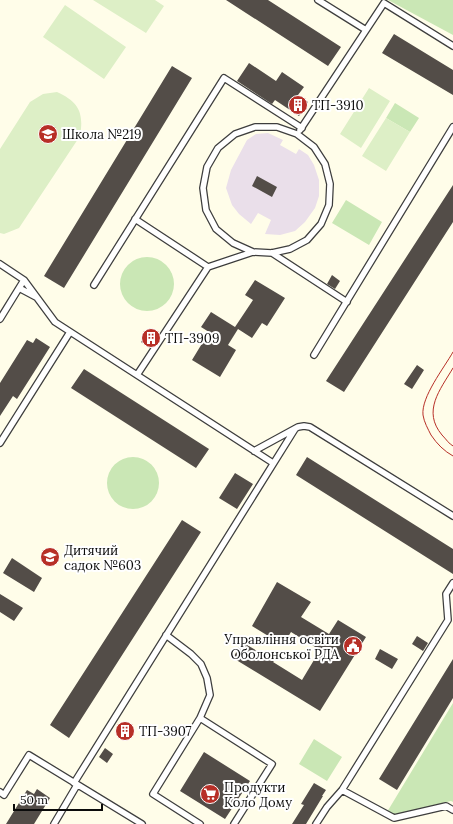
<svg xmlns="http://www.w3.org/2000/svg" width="453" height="824" font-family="Lora,serif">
<rect width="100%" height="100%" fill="#fffde9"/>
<path fill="#eadfea" d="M268 133 283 140 280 145 296 154 299 149 308 155 314 165 319 180V196L315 208 305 222 295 231 280 235 265 234 271 220 258 213 251 224 239 214 232 205 226 188 231 170 247 140 256 134Z"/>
<path fill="#cae7b5" d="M388 0H453V35Z
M395 103 419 118 410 132 386 118Z
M346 200 382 222 369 245 332 223Z
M120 284a27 27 0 1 1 54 0a27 27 0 1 1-54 0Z
M107 483a26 26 0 1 1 52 0a26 26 0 1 1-52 0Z
M453 703V802L451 801 394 815 387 812Z
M314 739 342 757 327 781 299 764Z"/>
<path fill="#ddefc6" d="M93 0H155L164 6 146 33Z
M65 5 126 47 104 79 43 37Z
M369 88 390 101 361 148 340 134Z
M57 92C79 102 84 113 80 136L19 228 4 234 0 233V149L30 102 43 94Z
M386 118 410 132 386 171 362 156Z"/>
<path fill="#534d48" d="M226 0H268L341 47 328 66Z
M394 34 453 70V95L382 53Z
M249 63 276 81 282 72 304 87 298 95 308 102 299 116 275 100 272 104 237 81Z
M172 66 192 78 64 288 44 276Z
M257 176 277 187 272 197 252 186Z
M453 185V222L344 392 326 381Z
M332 275 340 281 335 289 327 284Z
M255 280 285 298 267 326 262 323 252 338 238 329 228 345 236 350 220 377 192 360 209 332 201 327 211 312 235 327 253 300 245 295Z
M150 328 159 334 150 348 141 342Z
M36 338 50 347 17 399 13 396 0 416V383L27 340 33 343Z
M417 365 424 370 412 389 404 384Z
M84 369 209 449 196 468 71 388Z
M307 457 453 549V574L296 475Z
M235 473 253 484 237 509 219 498Z
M182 520 201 532 69 738 50 725Z
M12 558 42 578 34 592 3 573Z
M277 582 311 602 301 617 329 634 338 620 366 637 320 711 233 658 242 642 274 661 273 662 302 680 320 650 291 632 283 645 252 626Z
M0 594 23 608 14 621 0 612Z
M417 636 428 643 423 651 412 644Z
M380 649 398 659 392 669 375 659Z
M453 659V698L397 790 379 779Z
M122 723 134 732 129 739 117 731Z
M105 748 113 754 107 763 99 757Z
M204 752 250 781 225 819 180 791Z
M314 783 326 790 322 796H323L306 824H292L304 805 301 804Z
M37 789 50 798 34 824H6L27 790 34 794Z"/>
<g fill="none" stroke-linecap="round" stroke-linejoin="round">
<g stroke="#3e3e3e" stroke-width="8">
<path id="lane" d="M318 0 366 30
M300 130 384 3 453 46
M135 219 208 267
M272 253 347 302
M0 264 24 280 55 322 273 463
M94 285 224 78 302 128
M19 288 36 297
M0 319 24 280
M314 355 453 127
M137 375 208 267 253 252 272 253 290 249 307 240 321 224 329 205 330 184 325 164 314 147 297 134 277 127H255L235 134 218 148 207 167 203 188 206 210 216 229 233 243 253 252
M0 443 70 332
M254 451 298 427 304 426 310 427 453 516
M166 635 191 654 201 664 207 678 210 695 200 718
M74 783 295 429
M342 790 394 818 446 806 453 810
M0 792 4 795 29 755 142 824
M54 824 77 785
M200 824 153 794 200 718 272 764 234 824
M316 824 327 807 342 790 448 620 446 594 453 583"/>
</g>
<use href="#lane" stroke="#fff" stroke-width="5.5"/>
<path stroke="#b72f27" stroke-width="1" d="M453 352C444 368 421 397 423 415 424 422 428 429 431 435 437 444 444 451 453 456
M453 368C440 390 422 411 442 435 446 439 449 444 453 446"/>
</g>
<defs>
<g id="building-disc" transform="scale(1)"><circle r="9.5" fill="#b72f27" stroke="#fff"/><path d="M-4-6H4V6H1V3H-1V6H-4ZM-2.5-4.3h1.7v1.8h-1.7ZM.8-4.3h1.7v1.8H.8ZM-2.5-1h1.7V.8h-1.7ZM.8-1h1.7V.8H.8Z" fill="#fff"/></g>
<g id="school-disc" transform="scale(1)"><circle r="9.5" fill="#b72f27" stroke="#fff"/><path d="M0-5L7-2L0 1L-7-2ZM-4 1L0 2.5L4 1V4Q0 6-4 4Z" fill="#fff"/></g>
<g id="civic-disc" transform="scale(1)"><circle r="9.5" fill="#b72f27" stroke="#fff"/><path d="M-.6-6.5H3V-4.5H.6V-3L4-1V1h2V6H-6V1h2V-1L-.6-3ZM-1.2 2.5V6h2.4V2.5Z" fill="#fff"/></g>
<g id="supermarket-disc" transform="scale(1)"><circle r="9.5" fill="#b72f27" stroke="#fff"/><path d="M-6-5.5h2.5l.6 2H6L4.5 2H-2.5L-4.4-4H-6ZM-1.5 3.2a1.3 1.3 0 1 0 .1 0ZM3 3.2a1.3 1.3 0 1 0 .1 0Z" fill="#fff"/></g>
</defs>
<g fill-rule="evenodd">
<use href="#building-disc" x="298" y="105"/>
<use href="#school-disc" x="48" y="134"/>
<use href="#building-disc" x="151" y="338"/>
<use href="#school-disc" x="50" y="557"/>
<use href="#civic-disc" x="353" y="646"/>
<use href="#building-disc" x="125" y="731"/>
<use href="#supermarket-disc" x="210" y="794"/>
</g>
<g text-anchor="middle" stroke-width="4" stroke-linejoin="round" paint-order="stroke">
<g font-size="13" fill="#0b0b0b" stroke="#fff" text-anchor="start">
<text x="312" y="110">ТП-3910</text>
<text x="62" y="139">Школа №219</text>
<text x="165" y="343">ТП-3909</text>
<text x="64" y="555">Дитячий<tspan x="64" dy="15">садок №603</tspan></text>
<text x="339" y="644" text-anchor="end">Управління освіти<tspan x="339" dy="15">Оболонської РДА</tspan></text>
<text x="139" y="736">ТП-3907</text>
<text x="224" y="792">Продукти<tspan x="224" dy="15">Коло Дому</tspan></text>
</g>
</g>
<path d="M14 804v6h88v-6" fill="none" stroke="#0b0b0b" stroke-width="2"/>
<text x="20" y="804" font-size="12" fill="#0b0b0b" stroke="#ffffff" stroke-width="3" paint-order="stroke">50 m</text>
</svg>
